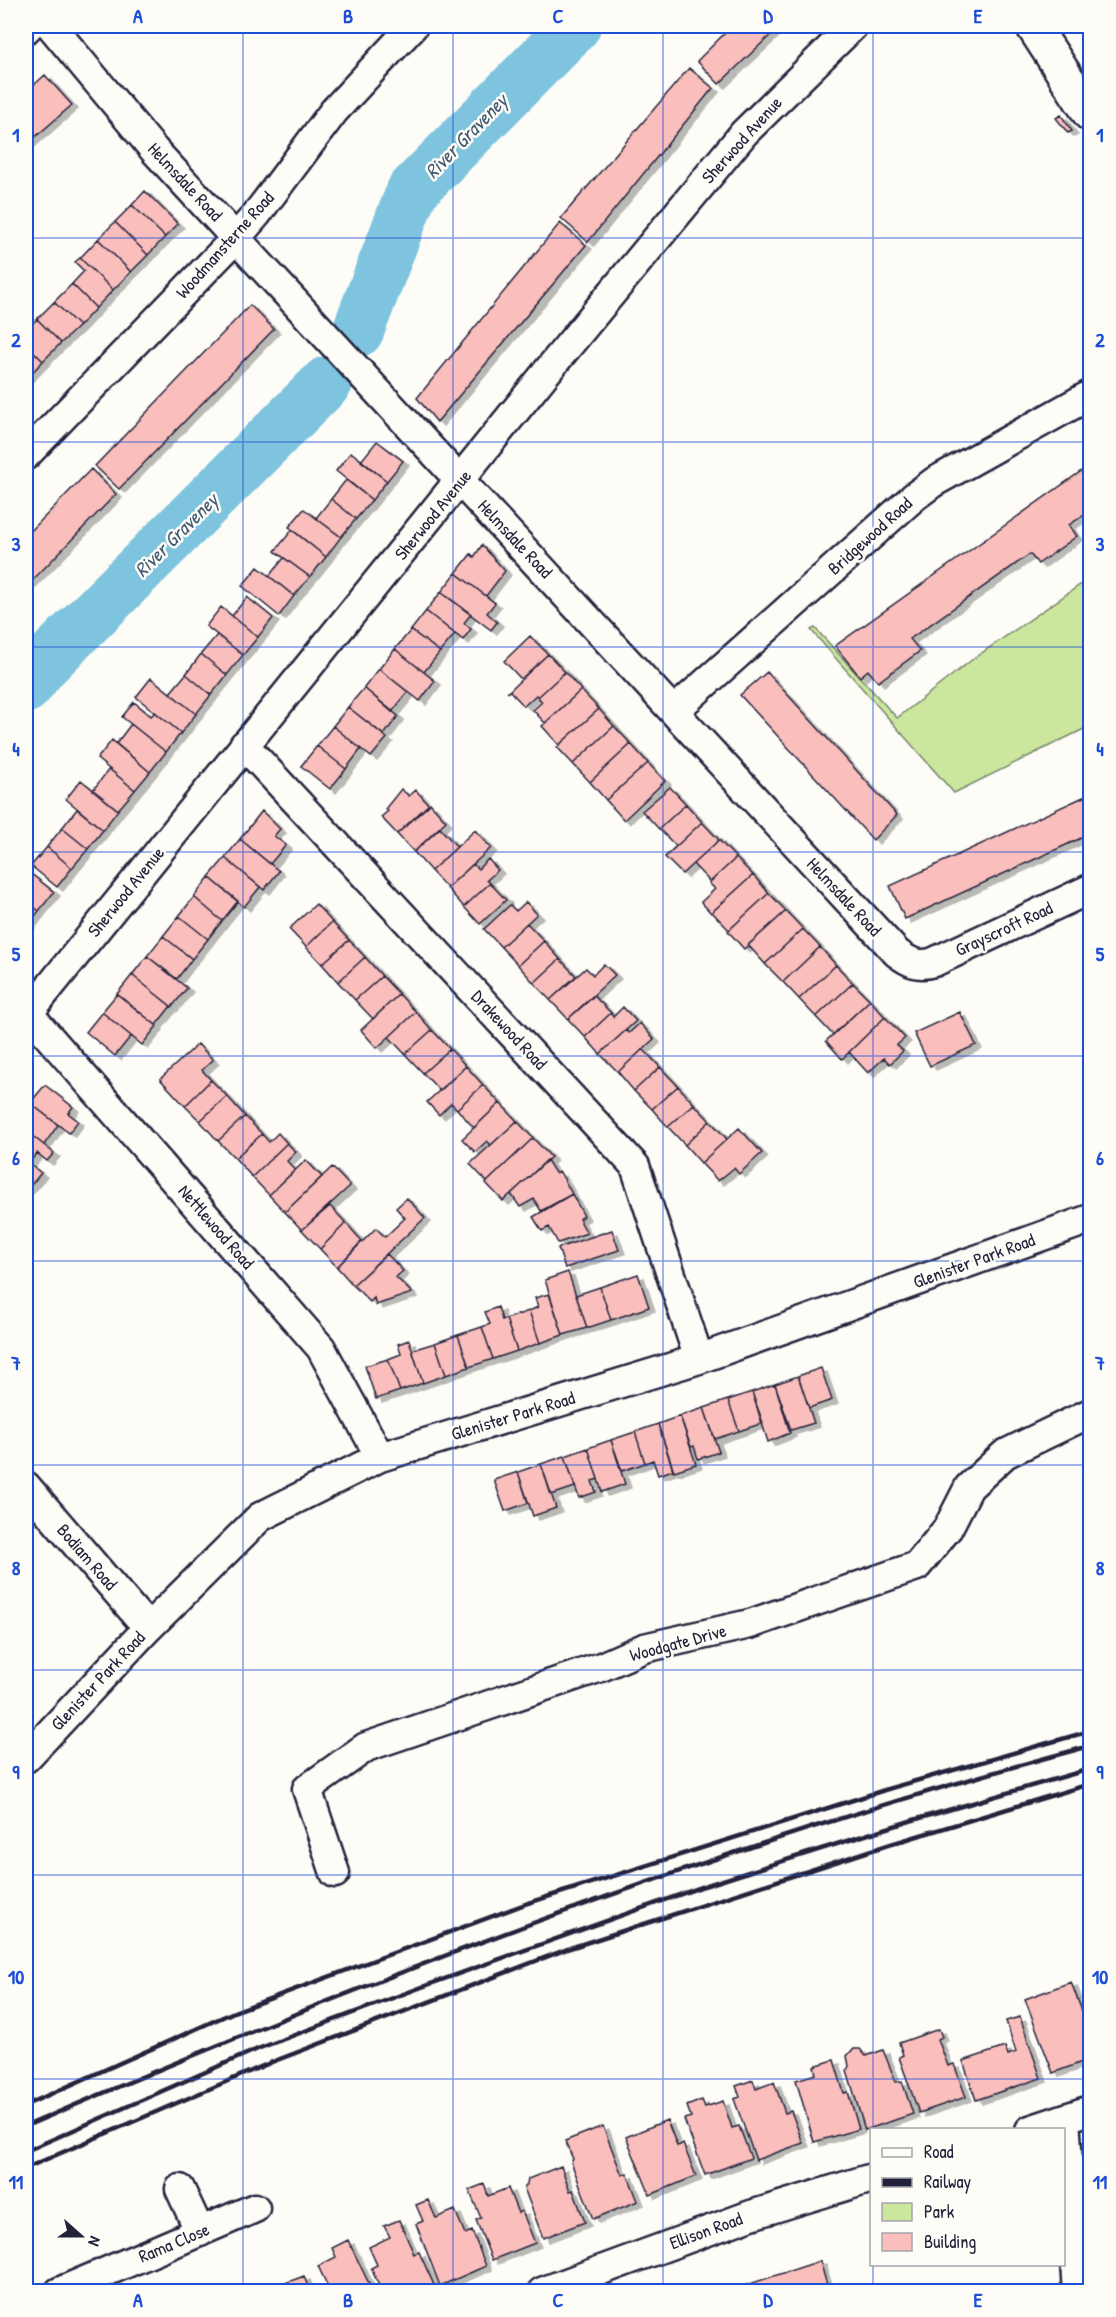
<svg xmlns="http://www.w3.org/2000/svg" width="1116" height="2317" font-family="'Patrick Hand',sans-serif">
<defs>
<filter id="shadow"><feDropShadow dx="6" dy="4" stdDeviation="0" flood-color="#0004"/></filter>
</defs>
<rect width="100%" height="100%" fill="#fdfcf7"/>
<filter id="ink" filterUnits="userSpaceOnUse"><feTurbulence type="fractalNoise" baseFrequency=".0167" numOctaves="2"/><feDisplacementMap in="SourceGraphic" scale="12" xChannelSelector="R" yChannelSelector="G"/><feConvolveMatrix kernelMatrix="1 2 1 2 8 2 1 2 1" color-interpolation-filters="sRGB"/></filter>
<g filter="url(#ink)">
<path fill="#cbe69d" stroke="#76846c" stroke-width="1.5" d="M1090 578V726L954 793 811 630 815 628 897 718 973 659Z"/>
<g fill="none" stroke-linecap="round" stroke-linejoin="round">
<path stroke="#7ec4de" stroke-width="52" d="M358 331 412 191 575 26
M26 687 42 666 327 382"/>
</g>
<path fill="#fabebc" stroke="#22223b" stroke-width="1.5" filter="url(#shadow)" d="M732 26H780L719 84 697 61Z
M689 68 713 88 588 242 561 218Z
M45 75 72 105 26 145V92Z
M1061 115 1072 131 1068 133 1056 118Z
M145 191 178 224 165 237 132 205Z
M132 205 165 237 148 255 115 222Z
M115 222 148 255 131 272 98 239Z
M560 223 586 245 437 422 417 398Z
M98 239 131 272 113 290 80 258Z
M80 258 113 290 96 308 72 284 84 271 75 262Z
M72 284 96 308 79 326 54 302Z
M54 302 79 326 61 343 37 319Z
M250 305 274 329 119 489 95 466Z
M37 319 61 343 43 361 26 344V330Z
M26 344 43 361 27 378 26 377Z
M377 441 403 461 387 481 361 461Z
M351 452 387 481 372 500 336 471Z
M1090 465V511L1069 525 1077 536 1038 564 1030 554 910 639 920 651 878 682 868 670 860 677 835 646Z
M91 469 116 494 26 587V536Z
M346 480 372 500 356 519 331 499Z
M331 499 356 519 341 537 316 518Z
M304 509 341 537 326 557 289 527Z
M292 530 326 557 310 577 275 551Z
M482 545 505 571 486 596 456 573 471 554 474 557Z
M284 558 310 577 294 596 269 576Z
M258 567 294 596 279 616 242 586Z
M456 573 495 603 487 613 497 622 491 630 441 592Z
M441 592 471 614 464 623 471 629 463 640 426 611Z
M247 597 273 618 258 637 232 616Z
M221 607 258 637 243 655 206 626Z
M426 611 455 634 440 652 411 630Z
M411 630 440 652 424 672 395 649Z
M217 635 243 655 227 675 201 654Z
M530 636 548 654 521 679 504 661Z
M395 649 435 681 420 701 379 669Z
M201 654 227 675 211 695 186 674Z
M548 654 565 672 538 697 536 695 524 706 510 691 507 693Z
M379 669 408 692 392 712 364 688Z
M565 672 581 690 545 723 533 710 542 702 538 697Z
M767 672 897 815 873 840 740 695Z
M186 674 211 695 196 714 170 693Z
M151 678 196 714 181 733 136 697Z
M364 688 398 716 384 735 348 707Z
M581 690 599 709 559 745 542 726Z
M134 702 151 716 155 712 181 733 166 752 122 717Z
M348 707 387 738 371 757 333 726Z
M599 709 614 726 573 764 557 747Z
M131 724 166 752 150 772 116 744Z
M333 726 361 749 346 769 317 746Z
M614 726 631 744 590 782 573 764Z
M112 740 150 772 135 790 97 759Z
M631 744 648 763 606 800 590 782Z
M317 746 346 769 330 789 301 766Z
M648 763 665 781 624 820 606 800Z
M109 769 135 790 118 810 93 790Z
M81 780 118 810 103 830 66 799Z
M670 787 686 804 659 829 642 811Z
M401 789 409 796 416 790 429 805 397 834 381 817 388 811 385 809Z
M1090 794V834L905 919 890 886Z
M430 803 446 821 414 852 397 834Z
M686 804 702 822 665 857 676 846 659 829Z
M77 809 103 830 88 849 62 828Z
M262 811 280 829 274 836 286 845 270 864 240 839Z
M702 822 719 840 682 874 665 857Z
M62 828 88 849 72 868 47 847Z
M440 828 457 847 431 871 414 852Z
M475 830 491 848 447 888 431 871Z
M240 839 279 871 264 890 225 858Z
M719 840 736 858 710 882 693 864Z
M47 847 72 868 57 887 31 866Z
M225 858 260 887 244 907 209 877Z
M736 858 753 875 711 913 701 902 715 889 709 883Z
M488 859 498 870 487 880 490 883 464 907 447 888 473 864 478 869Z
M26 870 54 892 39 911 26 901Z
M753 875 769 893 729 930 712 912Z
M209 877 238 901 222 921 194 897Z
M490 883 506 900 480 924 464 907Z
M769 893 786 911 744 949 728 931Z
M194 897 222 921 208 939 179 916Z
M26 901 39 911 26 928Z
M526 902 537 914 501 947 484 929 510 905 516 911Z
M316 904 332 922 306 947 289 929Z
M786 911 803 929 765 964 748 945Z
M179 916 208 939 192 959 163 936Z
M332 922 349 940 322 964 306 947Z
M527 923 544 941 518 965 501 947Z
M803 929 820 947 783 982 765 964Z
M163 936 192 959 177 979 147 956Z
M349 940 365 957 338 982 322 964Z
M544 941 560 959 534 983 518 965Z
M820 947 836 965 799 999 783 982Z
M147 956 187 988 172 1007 132 975Z
M365 957 382 976 355 1000 338 982Z
M560 959 576 976 550 1000 534 983Z
M604 964 615 975 568 1019 550 1000 586 968 593 975Z
M836 965 853 983 816 1017 799 999Z
M132 975 171 1006 156 1025 117 994Z
M382 976 399 994 373 1019 355 1000Z
M853 983 870 1000 833 1035 816 1017Z
M117 994 157 1026 142 1045 102 1012Z
M399 994 416 1012 377 1048 361 1030Z
M594 996 611 1013 585 1037 568 1019Z
M870 1000 885 1017 842 1059 826 1041Z
M623 1007 636 1021 600 1054 585 1037 611 1013 613 1017Z
M102 1012 131 1036 115 1056 86 1032Z
M416 1012 432 1030 405 1054 389 1037Z
M960 1012 976 1045 930 1066 914 1033Z
M885 1017 905 1038 897 1045 903 1051 890 1064 884 1058 868 1073 849 1052Z
M640 1023 654 1039 618 1072 600 1054 626 1030 629 1033Z
M432 1030 450 1049 423 1073 405 1054Z
M198 1044 213 1060 202 1070 211 1080 185 1106 160 1079Z
M450 1049 466 1066 440 1091 423 1073Z
M643 1049 660 1067 634 1091 618 1072Z
M466 1066 483 1085 457 1109 451 1103 439 1115 427 1102Z
M660 1067 678 1086 652 1109 634 1091Z
M211 1080 227 1096 200 1121 185 1106Z
M45 1085 73 1107 68 1113 78 1121 69 1133 30 1103Z
M483 1085 500 1103 474 1128 457 1109Z
M678 1086 694 1104 668 1127 652 1109Z
M227 1096 245 1116 218 1141 200 1121Z
M30 1103 58 1125 44 1145 26 1131V1110Z
M500 1103 517 1121 491 1145 487 1141 475 1152 462 1139Z
M694 1104 710 1121 685 1145 668 1127Z
M245 1116 262 1134 235 1158 218 1141Z
M517 1121 533 1138 487 1182 470 1164Z
M710 1121 727 1139 701 1163 685 1145Z
M739 1128 762 1153 739 1174 734 1168 718 1181 701 1163Z
M26 1131 54 1153 47 1161 37 1153 29 1163 26 1161Z
M278 1133 287 1143 252 1177 235 1158 262 1134 269 1142Z
M533 1138 551 1157 503 1201 486 1183Z
M287 1143 296 1152 287 1161 295 1170 269 1195 252 1177Z
M306 1160 322 1177 285 1212 269 1195Z
M547 1160 555 1173 560 1172 572 1194 541 1211 534 1199 520 1207 511 1194Z
M26 1161 41 1173 27 1190 26 1189Z
M332 1167 350 1186 302 1230 285 1212Z
M572 1194 584 1216 579 1219 587 1233 558 1243 549 1227 542 1231 533 1217Z
M407 1198 425 1218 353 1285 337 1267 376 1228 385 1237 405 1218 396 1208Z
M330 1206 346 1223 320 1249 302 1230Z
M346 1223 362 1241 337 1267 320 1249Z
M612 1230 619 1250 565 1268 558 1248Z
M387 1254 403 1271 396 1277 412 1293 376 1305 374 1298 370 1302 353 1285Z
M568 1272 587 1328 563 1335 545 1280Z
M638 1274 649 1307 611 1320 600 1287Z
M600 1287 611 1320 587 1328 576 1295Z
M549 1294 563 1335 540 1343 529 1311 538 1307 535 1298Z
M498 1307 502 1320 506 1319 517 1351 493 1359 482 1327 490 1324 485 1312Z
M529 1311 540 1343 517 1351 506 1319Z
M482 1327 493 1359 469 1367 458 1335Z
M458 1335 469 1367 446 1375 435 1343Z
M409 1340 423 1383 400 1391 388 1359 401 1354 398 1344Z
M435 1343 446 1375 423 1383 412 1350Z
M388 1359 400 1391 376 1399 365 1366Z
M821 1368 832 1400 809 1408 798 1376Z
M798 1376 814 1423 791 1430 775 1384Z
M775 1384 790 1433 768 1442 752 1392Z
M752 1392 763 1423 739 1431 728 1400Z
M728 1400 739 1431 715 1439 704 1408Z
M704 1408 719 1452 698 1459 694 1446 691 1447 680 1416Z
M680 1416 696 1464 674 1471 658 1424Z
M658 1424 673 1470 658 1475 653 1460 645 1463 635 1432Z
M635 1432 645 1463 622 1471 611 1440Z
M611 1440 625 1484 602 1492 588 1448Z
M588 1448 598 1479 592 1481 596 1492 579 1498 565 1456Z
M565 1456 575 1487 551 1495 541 1464Z
M541 1464 556 1508 533 1516 518 1472Z
M518 1472 528 1503 505 1511 494 1480Z
M1071 1982 1082 2011 1090 2008V2059L1053 2073 1025 1999Z
M1020 2017 1041 2078 976 2100 963 2061 1005 2047 1008 2055 1016 2052 1006 2021Z
M939 2029 942 2037 938 2039 948 2066 954 2064 966 2097 919 2113 899 2057 903 2055 899 2043Z
M853 2049H860L866 2056 883 2050 896 2082 902 2081 913 2114 865 2130 847 2070 849 2066 847 2056Z
M834 2060 844 2093 848 2092 859 2129 814 2142 796 2080 816 2074 814 2066Z
M753 2080 756 2089 774 2082 785 2113 791 2111 803 2143 756 2160 734 2099 740 2097 736 2086Z
M702 2100 705 2107 723 2101 732 2128 739 2126 751 2158 705 2175 684 2119 691 2117 687 2106Z
M667 2120 677 2146 683 2144 696 2176 650 2195 626 2137Z
M603 2126 622 2175 627 2173 638 2201 593 2219 571 2162 573 2159 565 2141Z
M561 2166 570 2191 573 2190 585 2222 543 2238 524 2188 527 2185 528 2179Z
M484 2184 488 2196 508 2188 518 2213 522 2211 535 2243 492 2260 476 2220 481 2218 469 2190Z
M428 2200 436 2218 455 2210 465 2234 472 2231 486 2266 440 2286 416 2224 423 2221 416 2205Z
M399 2220 414 2254 419 2252 434 2285 420 2292H382L371 2268 377 2265 369 2247 390 2237 384 2226Z
M348 2240 373 2292H324L329 2289 318 2266 336 2257 332 2248Z
M820 2261 829 2292H725Z
M304 2276 310 2292H283L280 2285Z"/>
<g fill="none" stroke-linecap="round" stroke-linejoin="round">
<g stroke="#22223b" stroke-width="33">
<path id="street" d="M51 26 155 151 897 953C909 962 918 967 934 962L1090 889
M26 29 29 26
M26 455 236 238 256 215 334 111 413 26
M674 711 915 496 934 482 1090 395
M244 745 635 1166 699 1359
M28 1013 321 1348 380 1457
M26 1016 554 363 744 133 853 26
M26 1486 148 1628
M26 1758 148 1628 260 1517 380 1457 699 1359 1090 1219
M335 1873 307 1789 366 1747 601 1667 644 1648 750 1624 917 1566 948 1528 969 1487 1005 1454 1090 1413
M1065 2119 1077 2292
M1030 2130 1090 2110
M180 2189 200 2232
M59 2292 255 2208
M542 2292 751 2215 872 2178"/>
</g>
<g stroke="#22223b" stroke-width="38">
<path id="secondary" d="M1033 26 1090 114"/>
</g>
<use href="#street" stroke="#fdfcf7" stroke-width="28"/>
<use href="#secondary" stroke="#fdfcf7" stroke-width="33"/>
<path stroke="#22223b" stroke-width="4.5" d="M26 2105 234 2012 528 1903 891 1788 1090 1731
M26 2126C372 1977 725 1843 1090 1746
M26 2151 260 2048 422 1987 704 1886 910 1821 1090 1769
M26 2168 272 2062 570 1948 891 1844 1090 1784"/>
</g>
</g>
<path fill="none" stroke="#1d4ed8" stroke-width="1.5" stroke-opacity="0.55" d="M243 26V2292M453 26V2292M663 26V2292M873 26V2130M26 238H1090M26 442H1090M26 647H1090M26 852H1090M26 1056H1090M26 1261H1090M26 1465H1090M26 1670H1090M26 1875H1090M26 2079H1090M873 2264V2292"/>
<g text-anchor="middle" stroke-width="5" stroke-linejoin="round" paint-order="stroke">
<g font-size="18" fill="#22223b" stroke="#fdfcf7">
<text transform="translate(742 140) rotate(-48)" y="6">Sherwood Avenue</text>
<text transform="translate(185 182) rotate(47)" y="6">Helmsdale Road</text>
<text transform="translate(225 245) rotate(-48)" y="6">Woodmansterne Road</text>
<text transform="translate(433 515) rotate(-51)" y="6">Sherwood Avenue</text>
<text transform="translate(870 536) rotate(-42)" y="6">Bridgewood Road</text>
<text transform="translate(515 539) rotate(47)" y="6">Helmsdale Road</text>
<text transform="translate(126 892) rotate(-51)" y="6">Sherwood Avenue</text>
<text transform="translate(844 897) rotate(47)" y="6">Helmsdale Road</text>
<text transform="translate(1004 929) rotate(-25)" y="6">Grayscroft Road</text>
<text transform="translate(509 1030) rotate(47)" y="6">Drakewood Road</text>
<text transform="translate(216 1227) rotate(49)" y="6">Nettlewood Road</text>
<text transform="translate(974 1261) rotate(-20)" y="6">Glenister Park Road</text>
<text transform="translate(513 1416) rotate(-17)" y="6">Glenister Park Road</text>
<text transform="translate(87 1557) rotate(49)" y="6">Bodiam Road</text>
<text transform="translate(678 1643) rotate(-15)" y="6">Woodgate Drive</text>
<text transform="translate(98 1681) rotate(-47)" y="6">Glenister Park Road</text>
<text transform="translate(706 2231) rotate(-20)" y="6">Ellison Road</text>
<text transform="translate(174 2243) rotate(-23)" y="6">Rama Close</text>
</g>
<g font-size="20" font-style="italic" fill="#425b74" stroke="#fdfcf7">
<text transform="translate(466 136) rotate(-46)" y="7">River Graveney</text>
<text transform="translate(176 535) rotate(-45)" y="7">River Graveney</text>
</g>
</g>
<rect width="1116" height="2317" fill="none" stroke="#fdfcf7" stroke-width="66"/>
<rect x="870" y="2128" width="195" height="138" fill="#fdfcf7" stroke="#a5a5ac" stroke-width="1.5"/>
<rect x="882" y="2148" width="30" height="9" fill="#fdfcf7" stroke="#a5a5ac" stroke-width="1.5"/>
<text x="924" y="2158" font-size="18" fill="#22223b">Road</text>
<rect x="882" y="2178" width="30" height="9" fill="#22223b" stroke="#a5a5ac" stroke-width="1.5"/>
<text x="924" y="2188" font-size="18" fill="#22223b">Railway</text>
<rect x="882" y="2203" width="30" height="18" fill="#cbe69d" stroke="#a5a5ac" stroke-width="1.5"/>
<text x="924" y="2218" font-size="18" fill="#22223b">Park</text>
<rect x="882" y="2233" width="30" height="18" fill="#fabebc" stroke="#a5a5ac" stroke-width="1.5"/>
<text x="924" y="2248" font-size="18" fill="#22223b">Building</text>
<g transform="translate(81 2236) rotate(111)" stroke="#fdfcf7" stroke-width="4.5" paint-order="stroke">
<path d="M0-4.5L10 22L0 15L-10 22Z" fill="#22223b"/>
<text y="-9" font-size="16" font-weight="bold" text-anchor="middle" fill="#22223b">N</text>
</g>
<rect x="33" y="33" width="1050" height="2251" fill="none" stroke="#1d4ed8" stroke-width="2"/>
<g font-size="20" text-anchor="middle" font-weight="bold" fill="#1d4ed8">
<text x="138" y="23">A</text>
<text x="348" y="23">B</text>
<text x="558" y="23">C</text>
<text x="768" y="23">D</text>
<text x="978" y="23">E</text>
<text x="16" y="142">1</text>
<text x="1100" y="142">1</text>
<text x="16" y="347">2</text>
<text x="1100" y="347">2</text>
<text x="16" y="551">3</text>
<text x="1100" y="551">3</text>
<text x="16" y="756">4</text>
<text x="1100" y="756">4</text>
<text x="16" y="961">5</text>
<text x="1100" y="961">5</text>
<text x="16" y="1165">6</text>
<text x="1100" y="1165">6</text>
<text x="16" y="1370">7</text>
<text x="1100" y="1370">7</text>
<text x="16" y="1575">8</text>
<text x="1100" y="1575">8</text>
<text x="16" y="1779">9</text>
<text x="1100" y="1779">9</text>
<text x="16" y="1984">10</text>
<text x="1100" y="1984">10</text>
<text x="16" y="2189">11</text>
<text x="1100" y="2189">11</text>
<text x="138" y="2307">A</text>
<text x="348" y="2307">B</text>
<text x="558" y="2307">C</text>
<text x="768" y="2307">D</text>
<text x="978" y="2307">E</text>
</g>
</svg>
